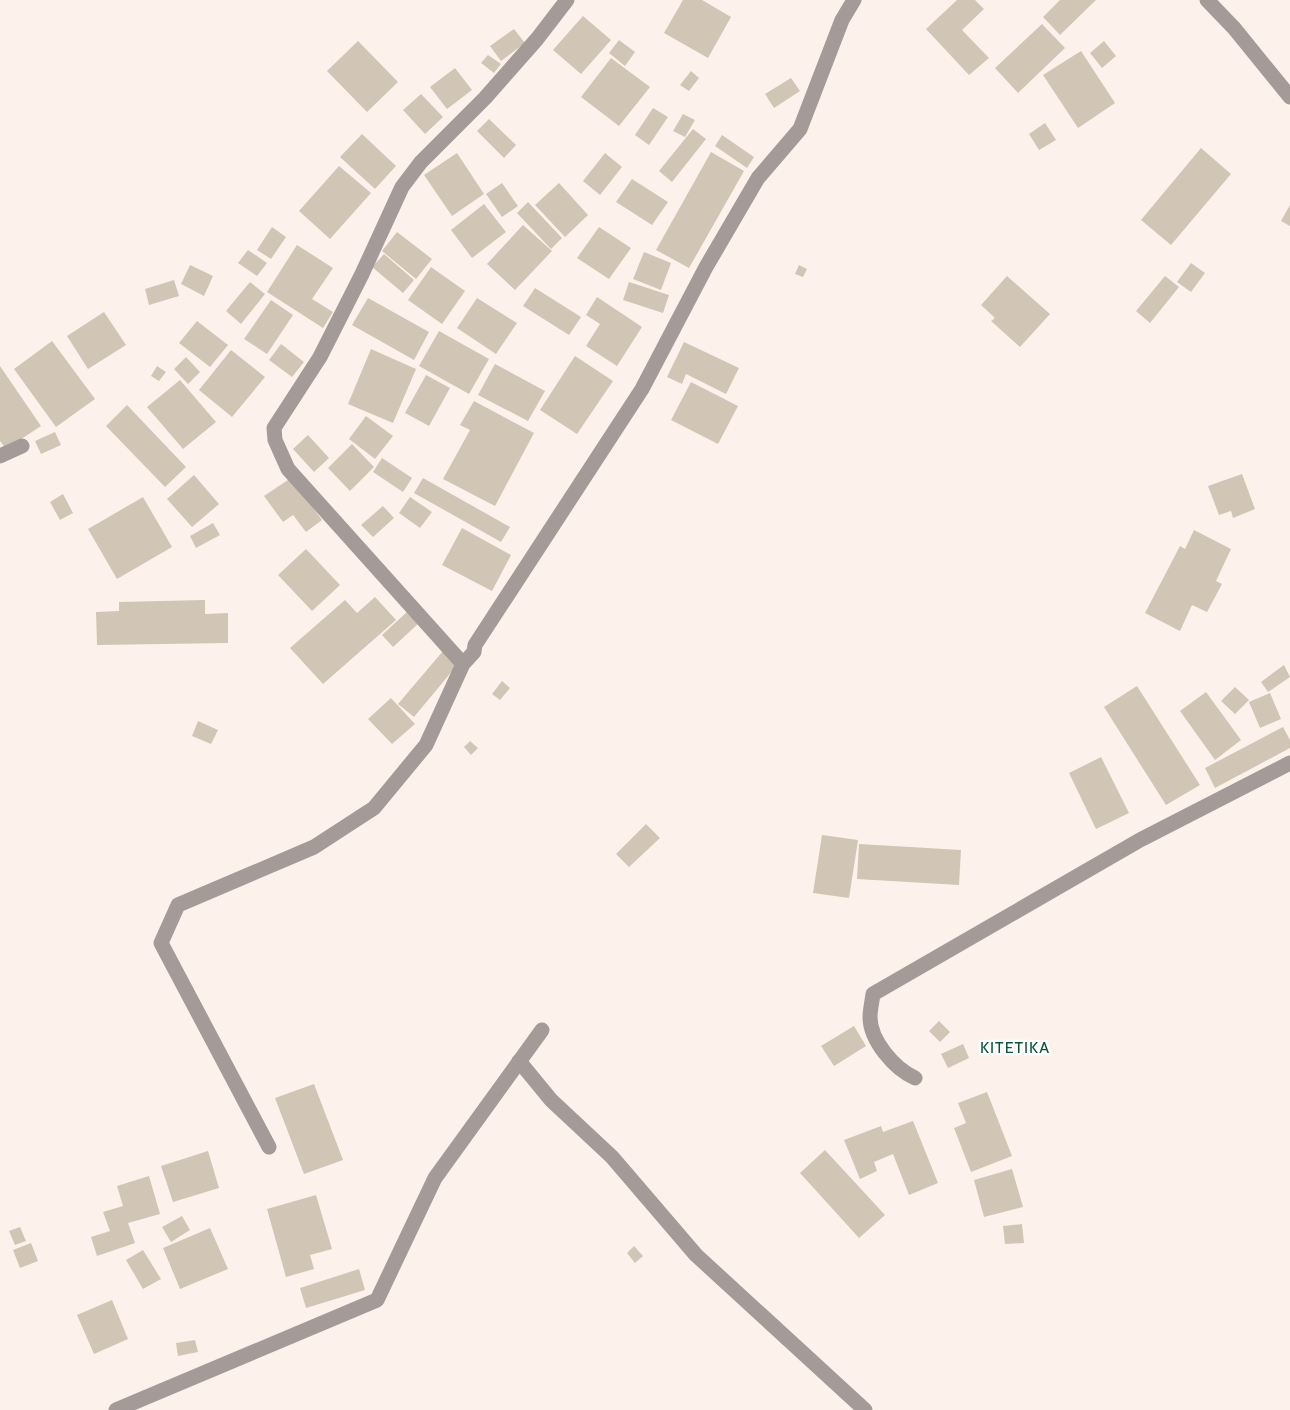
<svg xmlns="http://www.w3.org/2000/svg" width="1290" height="1410" font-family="Cabin,sans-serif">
<rect width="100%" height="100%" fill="#fdf2eb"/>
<path fill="#d1c5b6" d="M683 0H702L731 17 708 58 664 33Z
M957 0H975L984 9 962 30 989 58 969 75 926 29Z
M1060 0H1096L1060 35 1043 17Z
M583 16 611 40 581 74 553 50Z
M1042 24 1065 48 1018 93 995 68Z
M514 29 525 43 501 61 490 46Z
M619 40 635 52 625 66 609 53Z
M358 41 398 82 367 112 327 71Z
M1104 41 1116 56 1102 68 1090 53Z
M1081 51 1115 103 1078 128 1043 75Z
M488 55 501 64 494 73 481 63Z
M611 58 650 87 619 126 581 97Z
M455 68 472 90 447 109 430 87Z
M691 71 699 78 689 91 680 85Z
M791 78 800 91 774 108 765 94Z
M421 94 443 117 425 134 403 110Z
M653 108 668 117 649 145 635 135Z
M683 114 695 120 685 137 673 131Z
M489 119 516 145 504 158 477 131Z
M1045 123 1056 140 1039 150 1029 134Z
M693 129 706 139 672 182 659 171Z
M362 134 396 166 375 189 340 157Z
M722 135 754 157 747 168 715 146Z
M1201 148 1231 174 1171 245 1141 220Z
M711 152 744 171 689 268 656 250Z
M457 153 484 194 452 216 424 175Z
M605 153 622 167 600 195 583 181Z
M339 166 371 193 330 239 299 211Z
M632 179 668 202 652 225 616 202Z
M502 183 518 206 502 217 486 194Z
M559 183 588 215 565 237 535 205Z
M528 202 562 238 551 249 517 213Z
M484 204 506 232 472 258 451 230Z
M1290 205V226L1281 221Z
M523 225 552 251 515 290 487 264Z
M272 227 286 237 271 259 257 250Z
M599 227 631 248 609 279 577 258Z
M397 232 432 259 416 279 382 251Z
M297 245 333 268 312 299 333 312 323 328 267 292Z
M248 250 267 263 257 276 238 263Z
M644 252 671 263 661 290 633 279Z
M384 254 414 280 403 293 372 267Z
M1191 263 1205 273 1191 292 1177 282Z
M190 265 213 276 204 296 181 284Z
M799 265 807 269 803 277 795 274Z
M431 267 465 291 442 324 408 300Z
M1007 276 1050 314 1020 347 991 321 995 318 981 305Z
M1165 276 1179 287 1150 323 1136 311Z
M174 280 179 296 149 305 145 289Z
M250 282 265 294 241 324 226 311Z
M629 282 669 295 663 313 623 300Z
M535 288 581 317 569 335 523 306Z
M597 297 642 327 617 366 586 346 600 324 586 315Z
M368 298 429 332 414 360 352 325Z
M477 298 517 323 496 354 457 328Z
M271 300 293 315 267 354 244 339Z
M104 312 126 345 88 369 67 336Z
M197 321 228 345 210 367 179 343Z
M439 331 489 359 469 394 419 366Z
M52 341 95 399 56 427 14 369Z
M684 342 739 368 726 394 686 374 682 384 667 377Z
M281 344 304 362 292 377 269 360Z
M371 349 416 369 393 423 348 404Z
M231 350 265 377 232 417 199 390Z
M575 356 613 381 577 434 540 410Z
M186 357 200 372 188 384 174 369Z
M495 364 545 391 528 421 478 395Z
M0 366 41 426 6 449 0 441Z
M157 366 166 372 159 381 151 376Z
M426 375 450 388 429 426 405 413Z
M180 380 216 422 183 449 147 407Z
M691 382 738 406 718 444 671 420Z
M474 401 534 433 495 506 443 479 470 430 460 425Z
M127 405 186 467 165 487 106 426Z
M366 416 393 436 375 459 349 439Z
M55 432 61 445 41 454 35 441Z
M308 435 329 458 314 472 293 449Z
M352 444 374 467 350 491 328 468Z
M382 458 412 478 403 492 373 472Z
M1242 474 1255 509 1233 518 1231 511 1219 515 1208 486Z
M194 475 219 504 192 527 167 499Z
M291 478 322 520 306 532 293 515 283 522 264 496Z
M423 478 510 527 501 542 414 493Z
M63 494 73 513 60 520 50 502Z
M143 497 172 547 117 579 88 529Z
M410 497 432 512 420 528 399 513Z
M383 506 394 518 373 537 361 525Z
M213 523 220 535 196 548 190 536Z
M462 528 511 555 492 591 442 565Z
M1194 530 1231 549 1216 581 1222 584 1207 612 1192 605 1180 631 1145 613 1180 546 1185 549Z
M306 549 340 585 312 611 278 575Z
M375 597 396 620 323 684 290 648 345 600 357 613Z
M205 600V614L228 613V643L97 645 96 612 119 611V602Z
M408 611 419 623 393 647 382 635Z
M443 651 458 664 414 717 398 704Z
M1284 665 1290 677 1268 692 1261 682Z
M502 681 510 688 500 700 492 694Z
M1137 686 1200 785 1166 805 1104 707Z
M1235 687 1249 700 1235 714 1221 701Z
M1206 692 1241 740 1215 760 1180 711Z
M1270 693 1281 719 1260 728 1249 702Z
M391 698 415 724 392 744 368 719Z
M198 721 218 730 211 744 192 736Z
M1283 727 1290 740V748L1215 788 1205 768Z
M470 741 478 748 471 755 464 747Z
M1101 757 1129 813 1096 829 1069 773Z
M646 824 660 838 629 867 616 854Z
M822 835 858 840 849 898 813 893Z
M859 844 961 850 959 885 857 879Z
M939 1021 950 1032 940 1042 929 1031Z
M854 1026 866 1046 834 1066 821 1046Z
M963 1044 969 1058 948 1068 941 1054Z
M314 1084 343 1160 304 1174 275 1098Z
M987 1092 1012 1156 971 1172 954 1128 966 1123 958 1103Z
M913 1121 938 1183 909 1195 893 1154 874 1162 877 1171 860 1179 844 1140 881 1126 883 1132Z
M825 1150 885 1215 859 1238 800 1173Z
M208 1151 219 1188 173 1202 161 1166Z
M1012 1169 1023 1207 984 1217 974 1180Z
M149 1176 160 1214 128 1223 135 1243 97 1256 91 1237 110 1231 103 1212 123 1206 117 1186Z
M316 1195 332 1249 310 1255 314 1269 286 1277 267 1209Z
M182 1216 190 1230 171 1242 162 1227Z
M1022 1224 1024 1243 1005 1244 1003 1226Z
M20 1227 26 1241 15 1245 9 1231Z
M210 1228 228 1269 180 1289 163 1248Z
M31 1243 38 1261 20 1268 13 1250Z
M634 1246 643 1256 635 1263 627 1253Z
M143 1250 161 1279 143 1289 126 1260Z
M359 1269 365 1290 306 1308 300 1288Z
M112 1300 128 1339 94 1354 77 1315Z
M195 1340 198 1352 178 1356 176 1343Z"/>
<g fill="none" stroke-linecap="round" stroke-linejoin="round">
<path stroke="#a49b99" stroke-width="15" d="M567 0 537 39 485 98 421 162 402 187 362 274 320 357 274 428 275 440 288 469 463 664 474 652 475 645 642 389 706 267 758 178 800 129 842 20 854 0
M1207 0 1234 28 1290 97
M0 456 22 446
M519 1061 551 1100 612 1157 696 1255 865 1410
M915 1078C895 1069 870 1041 870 1017 870 1010 872 1002 873 994L1140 840 1290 763
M269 1147 161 943 178 905 314 847 374 808 426 745 463 664
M116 1410 377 1300 435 1178 542 1030"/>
</g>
<g text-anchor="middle" stroke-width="4.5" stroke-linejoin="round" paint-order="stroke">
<g font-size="16" letter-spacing="1" fill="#09543b" stroke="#fff">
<text x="1015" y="1053">KITETIKA</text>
</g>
</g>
</svg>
